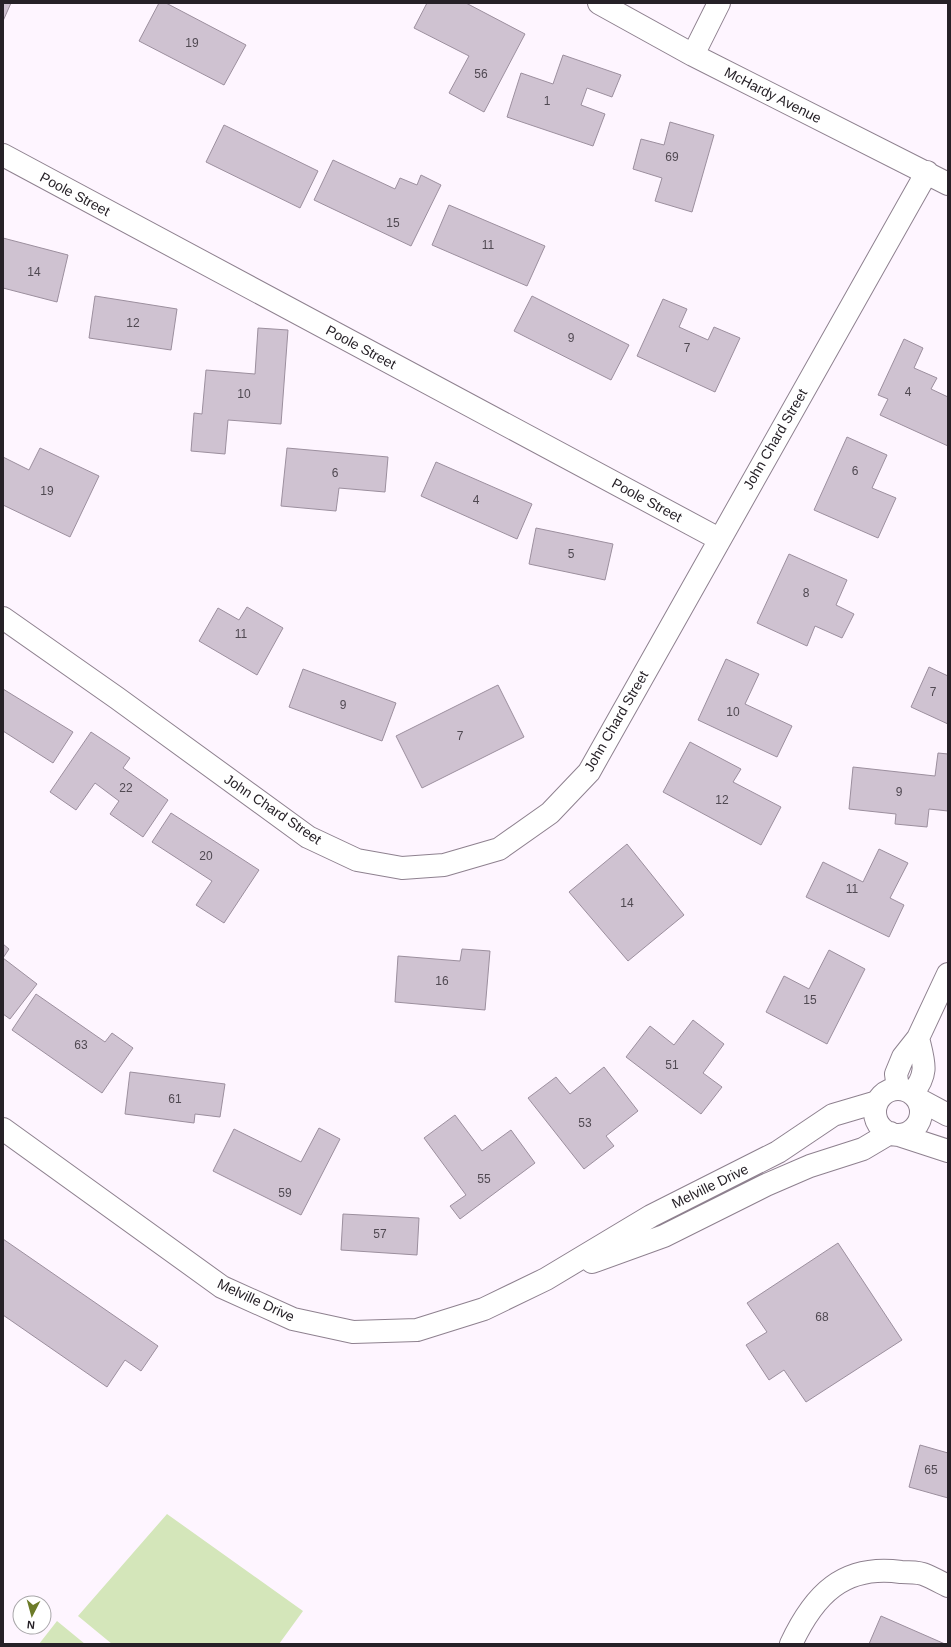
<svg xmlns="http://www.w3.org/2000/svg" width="951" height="1647" font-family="Helvetica,sans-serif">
<rect width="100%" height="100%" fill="#fef5ff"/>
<path fill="#d4e6ba" d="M167 1514 303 1611 279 1644H112L78 1616Z
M57 1621 85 1644H39Z"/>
<path fill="#cfc2d1" stroke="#9c8f9e" d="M3 3H11L3 21Z
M159 3H166L246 45 224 85 139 41Z
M427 3H466L525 34 484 112 449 93 469 56 414 28Z
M563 55 621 75 612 97 587 88 581 105 605 114 593 146 507 117 521 73 553 84Z
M670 122 714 135 692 212 655 201 662 178 633 169 641 139 664 145Z
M224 125 318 171 300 208 206 162Z
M333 160 395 189 400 178 417 185 421 175 441 185 411 246 314 200Z
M449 205 545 246 527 286 432 245Z
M3 238 68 255 57 302 3 288Z
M95 296 177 309 171 350 89 338Z
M532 296 629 345 611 380 514 331Z
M663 299 687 309 679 327 708 340 714 327 740 338 715 392 637 356Z
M258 328 288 330 281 424 228 420 225 454 191 451 194 413 202 414 206 370 255 374Z
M904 339 923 348 914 368 937 378 931 389 948 397V446L880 415 888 399 878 395Z
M847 437 887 455 872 488 896 498 878 538 814 510Z
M40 448 99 476 70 537 3 505V457L29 470Z
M287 448 388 457 385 492 339 488 336 511 281 506Z
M436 462 532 504 517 539 421 496Z
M536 528 613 544 605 580 529 564Z
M789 554 847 580 836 605 854 614 842 638 815 626 807 646 757 623Z
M247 607 283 628 257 675 199 641 218 608 239 620Z
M726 659 759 674 745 704 792 726 777 757 698 720Z
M929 667 948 676V724L911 707Z
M303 669 396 703 382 741 289 707Z
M498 685 524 737 422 788 396 736Z
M3 689 73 732 53 763 3 731Z
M91 732 130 758 123 768 168 800 143 837 110 814 119 801 95 783 76 810 50 792Z
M690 742 741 769 733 782 781 807 761 845 663 792Z
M938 753 948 754V811L929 809 927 827 895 824 896 814 849 809 853 767 935 776Z
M171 813 259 870 224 923 196 905 212 881 152 842Z
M627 844 684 915 628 961 569 892Z
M879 849 908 863 890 898 904 905 889 937 806 897 823 862 863 882Z
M3 944 9 949 3 958Z
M462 949 490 951 485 1010 395 1002 398 956 460 961Z
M829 950 865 969 827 1044 766 1012 784 976 809 989Z
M3 958 37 984 10 1019 3 1014Z
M36 994 105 1042 112 1033 133 1048 102 1093 12 1030Z
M693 1020 724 1044 703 1073 722 1087 701 1114 626 1057 650 1026 674 1045Z
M604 1067 638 1111 606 1136 614 1146 584 1169 528 1098 556 1077 570 1094Z
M130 1072 225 1084 220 1117 195 1114 194 1123 125 1114Z
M455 1115 482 1151 511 1130 535 1163 460 1219 450 1206 466 1195 424 1138Z
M319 1128 340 1139 301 1215 213 1171 234 1129 301 1162Z
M343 1214 419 1218 417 1255 341 1250Z
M3 1239 158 1346 141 1371 125 1360 107 1387 3 1315Z
M838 1243 902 1340 806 1402 784 1370 769 1380 746 1345 767 1332 747 1303Z
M920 1445 948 1453V1498L909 1487Z
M881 1616 945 1644H869Z"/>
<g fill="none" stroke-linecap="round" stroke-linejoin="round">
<g stroke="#8e818f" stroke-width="24">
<path id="minor" d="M599 3 693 55 948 184
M693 55 719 3
M3 155 719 539
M3 618 117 698 308 837 357 860 402 868 444 865 499 849 550 813 589 772 927 172
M898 1089 896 1074 903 1057 918 1038 948 974
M875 1112a23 23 0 1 1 46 0a23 23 0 1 1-46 0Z
M912 1094C929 1073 924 1063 918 1038
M918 1099 948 1115
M3 1129 222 1287 293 1319 353 1332 417 1330 484 1309 546 1279 651 1216 778 1152 833 1115 877 1102
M899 1135 948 1151
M592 1262 664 1236 766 1185 810 1166 863 1149 890 1133
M791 1644C814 1595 843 1564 901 1572 908 1572 916 1572 923 1574 931 1577 940 1582 948 1586"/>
</g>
<use href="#minor" stroke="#fff" stroke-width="22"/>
</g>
<g text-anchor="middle" stroke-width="3" stroke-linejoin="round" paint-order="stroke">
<g font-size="12" fill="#504952">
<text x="192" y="47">19</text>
<text x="481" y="78">56</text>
<text x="547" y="105">1</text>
<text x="672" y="161">69</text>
<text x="393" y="227">15</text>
<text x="488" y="249">11</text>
<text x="34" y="276">14</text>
<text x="133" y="327">12</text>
<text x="571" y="342">9</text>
<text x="687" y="352">7</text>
<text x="908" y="396">4</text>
<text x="244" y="398">10</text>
<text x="855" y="475">6</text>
<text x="335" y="477">6</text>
<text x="47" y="495">19</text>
<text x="476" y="504">4</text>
<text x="571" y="558">5</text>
<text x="806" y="597">8</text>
<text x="241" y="638">11</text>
<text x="933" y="696">7</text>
<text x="343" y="709">9</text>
<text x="733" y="716">10</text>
<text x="460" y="740">7</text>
<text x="126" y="792">22</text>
<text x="899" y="796">9</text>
<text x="722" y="804">12</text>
<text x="206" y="860">20</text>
<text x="852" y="893">11</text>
<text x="627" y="907">14</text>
<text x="442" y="985">16</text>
<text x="810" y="1004">15</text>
<text x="81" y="1049">63</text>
<text x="672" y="1069">51</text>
<text x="175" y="1103">61</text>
<text x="585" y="1127">53</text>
<text x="484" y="1183">55</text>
<text x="285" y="1197">59</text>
<text x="380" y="1238">57</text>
<text x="822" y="1321">68</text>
<text x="931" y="1474">65</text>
</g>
<g font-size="14" fill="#262127" stroke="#fff">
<text transform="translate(773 95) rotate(27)" y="5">McHardy Avenue</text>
<text transform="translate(75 194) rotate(28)" y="5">Poole Street</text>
<text transform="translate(361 347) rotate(28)" y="5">Poole Street</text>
<text transform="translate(775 439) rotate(-60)" y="5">John Chard Street</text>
<text transform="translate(647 500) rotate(28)" y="5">Poole Street</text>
<text transform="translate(616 721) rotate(-60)" y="5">John Chard Street</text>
<text transform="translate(273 809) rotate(34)" y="5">John Chard Street</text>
<text transform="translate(710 1186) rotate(-26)" y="5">Melville Drive</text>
<text transform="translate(256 1300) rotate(25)" y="5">Melville Drive</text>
</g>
</g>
<rect width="951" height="1647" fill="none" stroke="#262127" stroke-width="8"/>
<g transform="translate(32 1615) rotate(186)"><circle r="19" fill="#ffffff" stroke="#a8a6a9"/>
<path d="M0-3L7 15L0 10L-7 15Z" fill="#6c7b28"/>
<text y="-6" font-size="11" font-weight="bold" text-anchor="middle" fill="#262127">N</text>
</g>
</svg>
